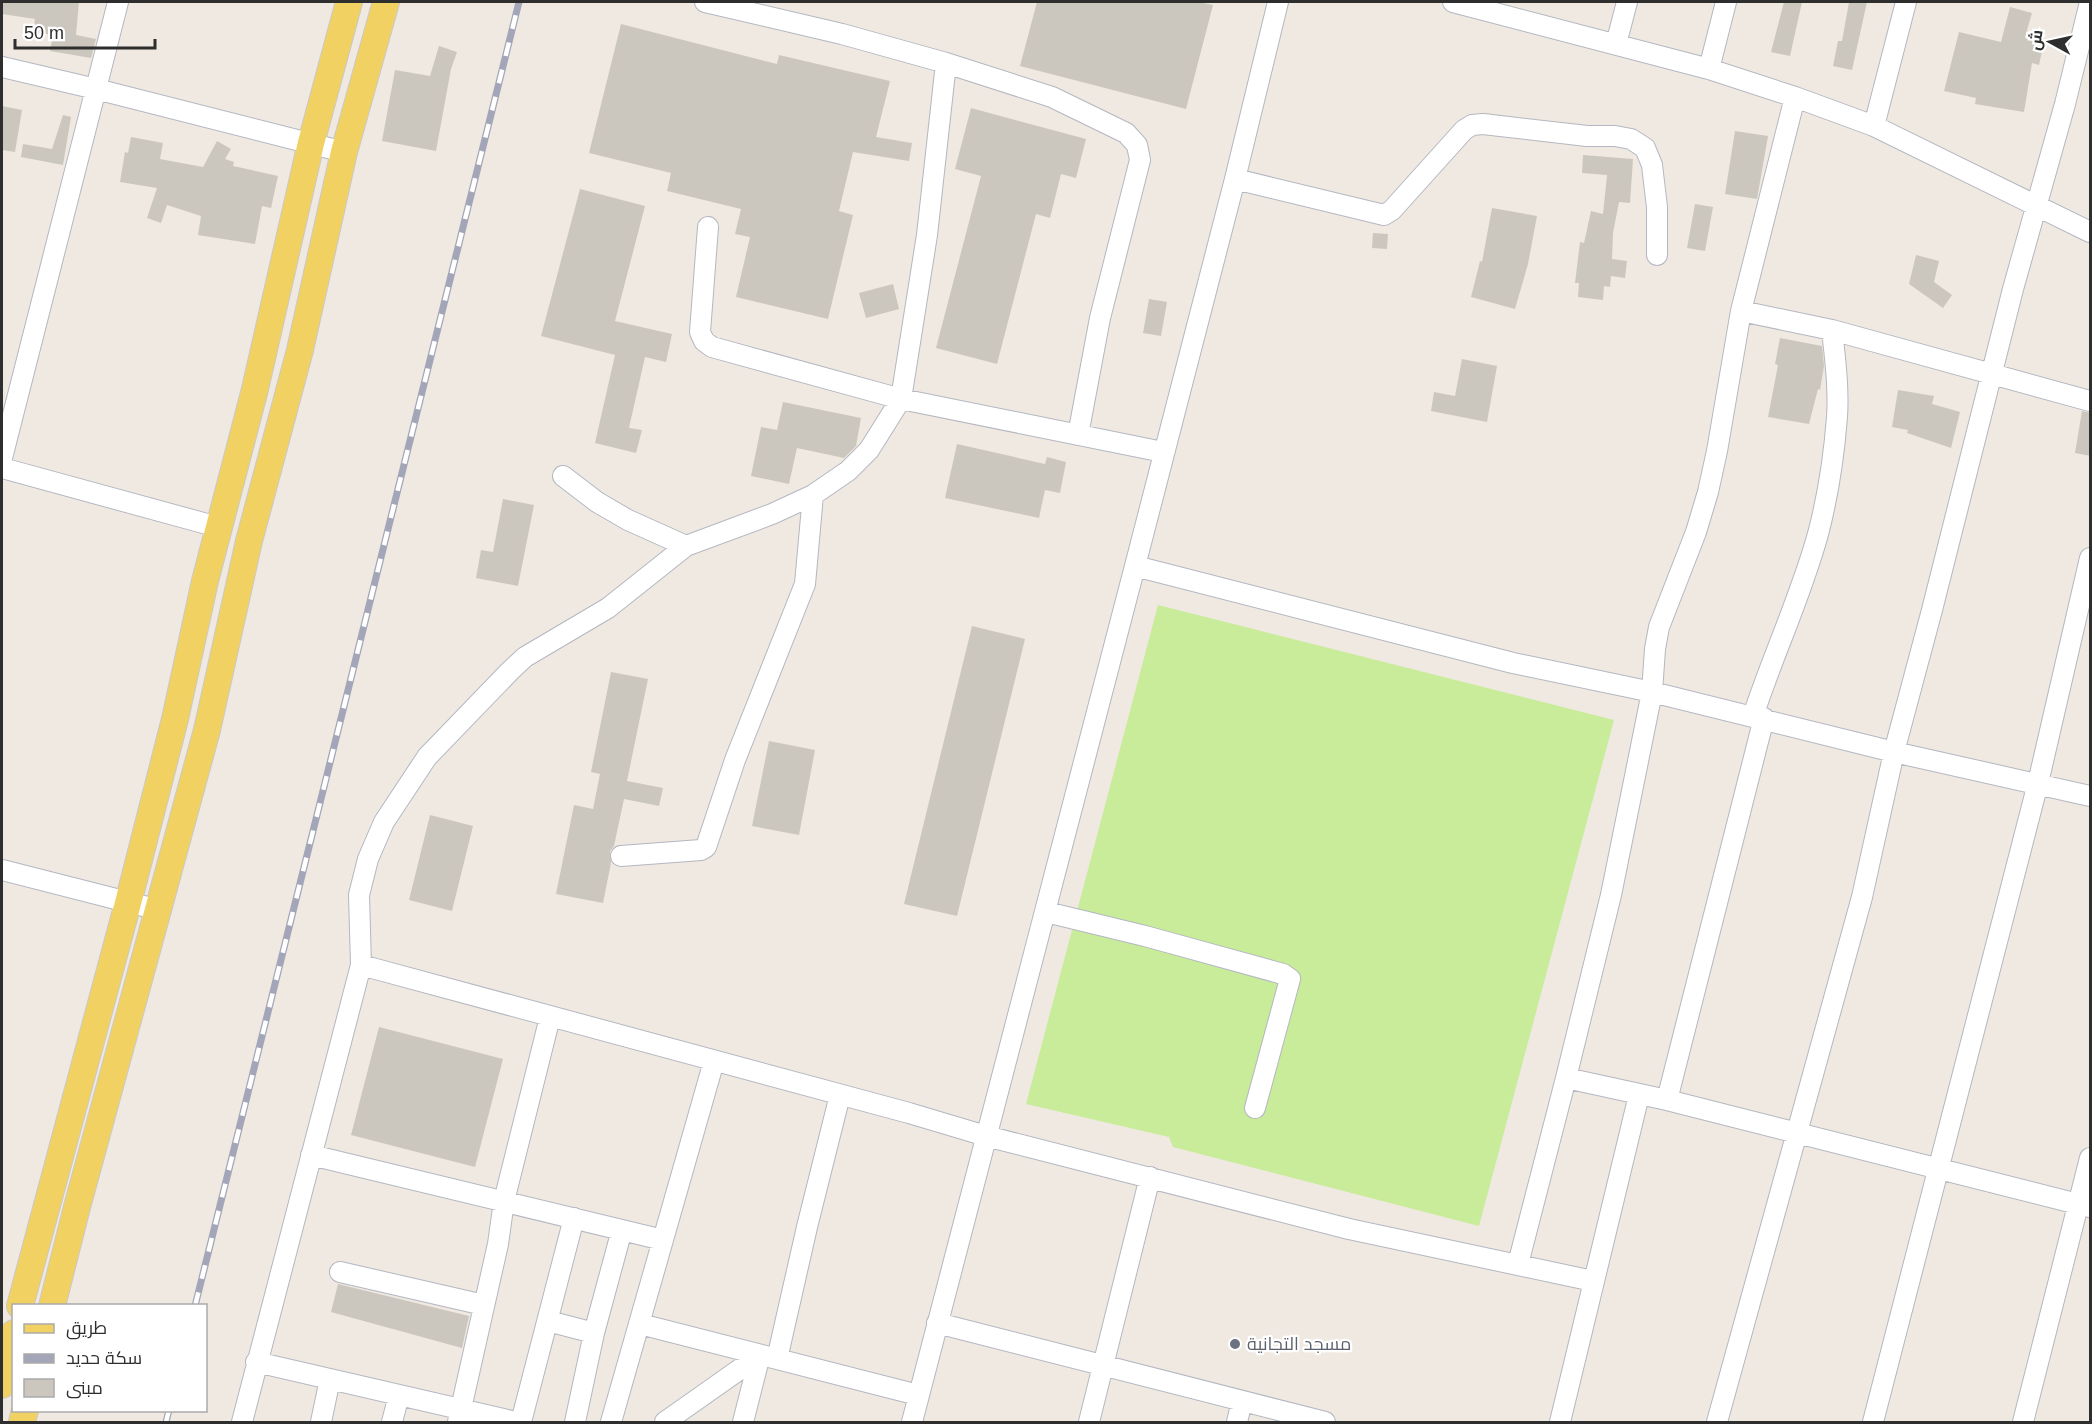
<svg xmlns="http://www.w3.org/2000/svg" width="2092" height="1424" font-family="Helvetica,Cairo,sans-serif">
<rect width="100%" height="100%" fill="#efe9e1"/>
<path fill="#c9ec9a" d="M1158 605 1614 720 1479 1226 1173 1147 1169 1137 1026 1104Z"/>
<path fill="#cbc7bf" d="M2 2H79L76 35 96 39 91 58 50 51 53 35 33 32 35 19 2 14Z
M1037 2H1198L1213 5 1186 109 1020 66Z
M1784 2H1802L1790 56 1771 52Z
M1849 2H1867L1852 70 1833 66 1838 41H1842Z
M2010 7 2032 13 2025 37 2044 42 2039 65 2032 63 2024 112 1975 104 1976 98 1944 91 1959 32 2001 42Z
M621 24 777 64 779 55 890 81 876 137 912 143 909 161 853 152 839 211 853 215 828 319 736 297 750 237 735 234 741 209 667 191 671 173 589 153Z
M439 46 457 52 451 69 436 151 382 141 395 70 430 76Z
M2 106 22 110 15 152 2 150Z
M971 108 1086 139 1076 178 1061 174 1050 218 1036 214 997 364 936 348 981 176 955 169Z
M63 115 71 117 63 165 21 157 23 144 52 149Z
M1735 131 1768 136 1757 199 1725 194Z
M131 137 163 143 160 159 203 167 217 141 231 149 225 159 234 162 233 166 278 176 271 208 262 206 255 244 198 235 201 216 167 205 161 223 147 218 157 188 120 182 125 152 128 153Z
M1583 155 1633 159 1630 203 1619 202 1613 233 1612 259 1627 261 1625 278 1611 276 1610 287 1604 286 1603 300 1578 297 1579 283H1575L1580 242 1584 243 1591 211 1603 214 1607 175 1582 173Z
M580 189 645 206 615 321 672 334 666 362 645 357 629 428 642 430 636 453 595 443 615 355 541 336Z
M1695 204 1713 207 1705 251 1687 248Z
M1492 208 1537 216 1528 264 1515 309 1471 297 1480 261 1482 262Z
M1373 233 1388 234 1387 249 1372 248Z
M1916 255 1939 261 1934 282 1952 295 1943 308 1909 284Z
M893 284 899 309 866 318 859 293Z
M1149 299 1167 302 1161 336 1143 333Z
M1780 338 1822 346 1824 366 1820 390 1818 389 1809 424 1768 417 1778 365 1775 364Z
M1462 359 1497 366 1487 422 1431 411 1434 392 1455 396Z
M1898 390 1934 396 1932 404 1960 412 1951 448 1907 433 1908 430 1892 427Z
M783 402 861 418 856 446 844 458 797 448 789 484 751 476 761 427 777 430Z
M2082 411 2091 413V456L2075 453Z
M957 444 1045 464 1047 457 1066 462 1060 493 1045 490 1039 518 945 498Z
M503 499 534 505 518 586 476 578 481 550 493 552Z
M972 626 1025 639 957 916 904 904Z
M611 672 648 679 627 781 663 788 659 806 624 799 614 846 610 851 611 863 603 903 556 894 574 805 593 809 600 774 591 772Z
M769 741 815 750 799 835 752 826Z
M430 815 473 826 452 911 409 900Z
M379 1027 503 1059 475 1167 351 1135Z
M338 1284 469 1316 462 1348 331 1312Z"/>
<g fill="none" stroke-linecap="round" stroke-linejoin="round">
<g stroke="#b4b7c1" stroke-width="22">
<path id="minor" d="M705 2 842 34 946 63 1052 97 1126 133 1137 145 1140 160 1100 318 1078 435
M1453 2 1709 69 1795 97 1874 126 2090 232
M1616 44 1627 2
M2 67 96 89 344 152
M1709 69 1726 2
M1874 126 1906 2
M1235 179 1384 215 1392 210 1464 130 1472 125 1483 124 1587 136H1615L1631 139 1645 148 1652 165 1657 207V255
M708 227 700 332 704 341 712 347 901 399 1163 452
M1741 311 1832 330 2090 401
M2 458 118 2
M2 468 218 527
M563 476 597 502 628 520 686 546
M1135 566 1513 663 1652 692 1894 752 2090 796
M1753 716C1773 655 1801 596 1818 534 1828 496 1834 456 1837 417 1839 388 1835 358 1832 330
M621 856 701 850 706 847 735 760 805 584 813 495
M2 870 159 910
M1046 912 1145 936 1283 974 1290 979 1255 1108
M361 965 909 1113 986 1136 1349 1229 1593 1281
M1566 1078 1667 1100 2090 1207
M1667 1100 1764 718
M311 1155 663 1240
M1518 1264 1566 1078 1611 895 1652 692 1655 649 1659 627 1696 532 1708 492 1717 451 1741 311 1795 97
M340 1272 484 1305
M548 1321 594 1333 575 1422
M937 1323 1325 1422
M640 1324 918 1395
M594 1333 620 1237
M777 1359 807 1227 840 1095
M256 1362 516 1422
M242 1422 361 965 359 895 368 859 384 822 427 757 510 671 525 657 608 608 686 546 772 514 813 495 848 471 869 450 901 399 927 235 946 63
M321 1422 330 1379
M392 1422 399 1395
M458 1422 498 1244 504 1201 550 1017
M521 1422 574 1218
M611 1422 714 1061
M665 1422 760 1355
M743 1422 760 1355
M912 1422 1135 566 1235 179 1278 2
M1089 1422 1150 1177
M1237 1422 1242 1401
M1560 1422 1639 1095
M1717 1422 1862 897 1894 752 1932 610 2013 289 2065 104 2090 2
M1873 1422 2038 783 2090 558
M2023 1422 2090 1158"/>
</g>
<g stroke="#c9c9c9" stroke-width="28">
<path id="major" d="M20 1306 128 903 175 719 205 581 255 389 311 143 349 2
M52 1306 77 1207 207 730 249 541 300 350 344 152 386 2
M2 1385 14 1333
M22 1422 25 1410"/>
</g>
<use href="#minor" stroke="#fff" stroke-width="20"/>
<use href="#major" stroke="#f2d163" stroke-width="26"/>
<g stroke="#a3a6b8" stroke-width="7">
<path id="rail" d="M195 1306 519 2
M166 1422 169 1410"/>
</g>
<use href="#rail" stroke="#fff" stroke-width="4.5" stroke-dasharray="14" stroke-linecap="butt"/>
</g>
<circle fill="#6b7280" stroke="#fff" stroke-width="2" cx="1235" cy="1344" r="6"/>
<g text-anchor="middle" stroke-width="4.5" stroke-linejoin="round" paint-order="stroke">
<g font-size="18" fill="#5b616d" stroke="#fff" text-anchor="start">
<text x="1247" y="1350">مسجد التجانية</text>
</g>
</g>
<rect width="2092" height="1424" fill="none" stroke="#2e2e2e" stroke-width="6"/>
<rect x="12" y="1304" width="195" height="108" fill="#ffffff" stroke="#ababab" stroke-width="1.5"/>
<rect x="24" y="1324" width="30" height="9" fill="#f2d163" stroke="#ababab" stroke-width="1.5"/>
<text x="66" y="1334" font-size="18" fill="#2e2e2e">طريق</text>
<rect x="24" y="1354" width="30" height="9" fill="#a3a6b8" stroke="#ababab" stroke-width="1.5"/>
<text x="66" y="1364" font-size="18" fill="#2e2e2e">سكة حديد</text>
<rect x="24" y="1379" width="30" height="18" fill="#cbc7bf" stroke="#ababab" stroke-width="1.5"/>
<text x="66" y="1394" font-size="18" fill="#2e2e2e">مبنى</text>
<g transform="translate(2050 42) rotate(278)" stroke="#ffffff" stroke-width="4.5" paint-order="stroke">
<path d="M0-4.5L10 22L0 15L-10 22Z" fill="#2e2e2e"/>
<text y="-9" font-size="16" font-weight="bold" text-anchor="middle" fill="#2e2e2e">ش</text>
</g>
<path d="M15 39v9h140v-9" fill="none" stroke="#2e2e2e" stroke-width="3"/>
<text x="24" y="39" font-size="18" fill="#2e2e2e" stroke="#ffffff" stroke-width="4.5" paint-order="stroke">50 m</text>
</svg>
